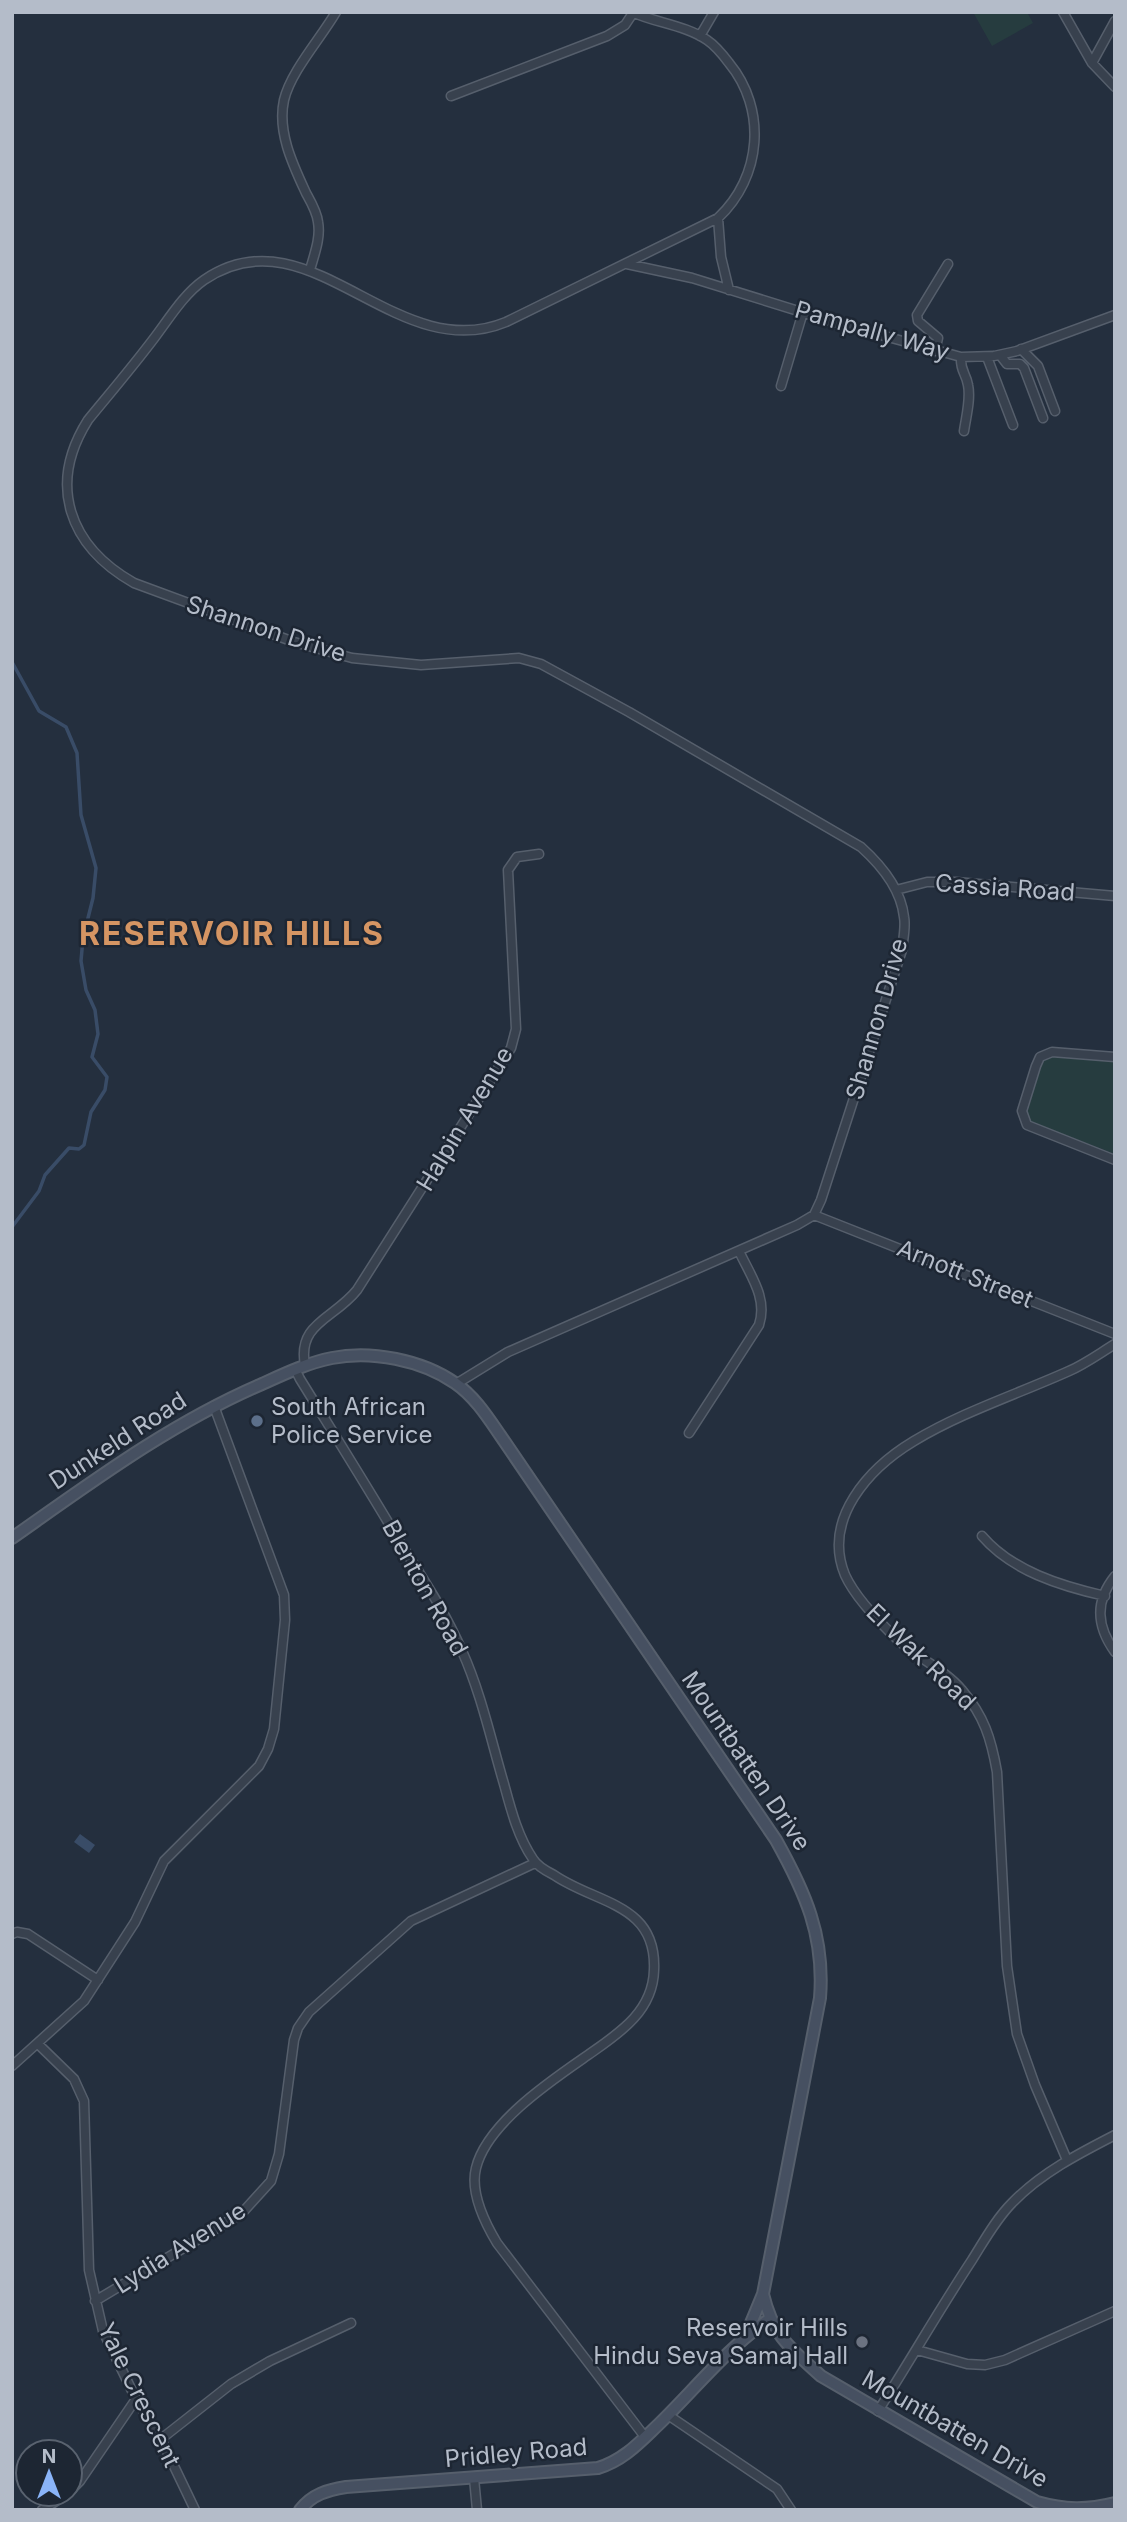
<svg xmlns="http://www.w3.org/2000/svg" width="1127" height="2522" font-family="Inter,sans-serif">
<rect width="100%" height="100%" fill="#242f3e"/>
<path fill="#263c3f" d="M973 12H1027L1033 23 992 46Z
M1051 1055 1115 1061V1154L1031 1122 1027 1114 1041 1062Z"/>
<path fill="#394c67" d="M80 1834 95 1845 89 1853 74 1842Z"/>
<g fill="none" stroke-linecap="round" stroke-linejoin="round">
<path stroke="#394c67" stroke-width="3.5" d="M12 662 39 711 66 727 77 753 81 815 96 868 93 898 83 938 81 961 86 990 95 1010 98 1034 92 1057 107 1077 105 1090 91 1112 84 1145 79 1149 69 1148 45 1175 39 1191 12 1227"/>
<g stroke="#565f6c" stroke-width="11">
<path id="street" d="M1063 12 1092 63 1115 87
M700 36 714 12
M1092 63 1115 21
M451 96 607 36 625 25 633 13
M718 218 721 257 729 290
M627 264 692 278 837 323 961 357 994 356 1017 351 1115 315
M310 270C314 255 321 238 318 222 317 212 311 202 306 193 293 165 277 132 284 100 291 71 321 38 336 12
M1021 349 1038 366 1055 411
M935 351 938 338 918 321 917 315 948 264
M1000 355 1007 364H1020L1024 368 1043 418
M961 357C960 371 966 373 968 385 971 399 966 417 964 431
M987 357 1013 425
M781 386 803 312
M896 890 927 882H956L1115 896
M1115 1057 1052 1052 1040 1057 1036 1066 1022 1111 1027 1125 1115 1160
M814 1215 1115 1334
M305 1365C297 1323 334 1319 357 1290L511 1048 516 1029 508 870 517 857 539 854
M295 1369 300 1379C334 1434 368 1488 401 1544 423 1579 446 1613 462 1651 481 1693 491 1740 504 1784 511 1810 518 1837 533 1859 537 1866 546 1871 554 1875 596 1904 657 1903 654 1970 653 2012 618 2034 588 2055 552 2080 487 2123 476 2168 470 2192 485 2223 497 2243L645 2437
M456 1384 508 1352 797 1225 814 1215 821 1200 902 950C903 939 906 927 904 917 901 889 881 865 861 847L629 712 541 664 519 658 421 665 352 658 294 642 134 583C69 546 47 485 88 420 111 392 134 365 155 337 170 317 184 294 204 280 309 208 395 368 506 322L718 218C762 177 767 109 729 63 723 55 716 46 707 40 685 25 656 23 632 12
M689 1433 759 1325C768 1298 750 1275 739 1251
M982 1536C1012 1571 1061 1586 1105 1596
M1115 1576C1094 1602 1097 1627 1115 1652
M12 1934 17 1932 28 1934 98 1980
M38 2044 74 2079 84 2101 89 2270 103 2331 136 2399 161 2439 195 2510
M12 2066 84 2001 135 1922 164 1861 259 1766 268 1749 274 1729 285 1620 284 1595 214 1406
M1067 2160 1035 2085 1017 2034 1007 1966 997 1772C991 1738 984 1716 962 1690 945 1670 918 1658 899 1641 880 1623 856 1599 845 1575 822 1519 869 1468 914 1441 962 1412 1018 1394 1069 1371 1085 1364 1100 1353 1115 1344
M95 2301 242 2213 271 2181 279 2154 294 2040 298 2028 309 2012 411 1921 535 1863
M917 2350 967 2364 985 2365 1005 2360 1115 2311
M878 2411C910 2361 939 2310 972 2260 984 2241 996 2219 1012 2203 1041 2173 1078 2154 1115 2135
M668 2415 777 2489 791 2510
M161 2439 231 2384 270 2361 351 2323
M474 2478 477 2510
M70 2491 80 2481 136 2399
M42 2510 67 2494"/>
</g>
<g stroke="#565f6c" stroke-width="14">
<path id="secondary" d="M12 1538C93 1481 171 1423 262 1384 284 1374 307 1363 332 1358 371 1350 422 1360 455 1383 474 1396 487 1416 500 1435L776 1840C805 1892 825 1936 820 1998L763 2294C773 2336 790 2348 821 2376L1037 2502C1065 2510 1087 2510 1115 2503
M746 2335 763 2294
M300 2510C312 2494 328 2490 346 2487L598 2468C624 2460 640 2442 659 2424 696 2388 727 2348 770 2319"/>
</g>
<use href="#street" stroke="#38414e" stroke-width="8"/>
<use href="#secondary" stroke="#465061" stroke-width="10"/>
</g>
<circle fill="#5c6f8a" stroke="#1d2633" stroke-width="2.5" cx="257" cy="1421" r="7"/>
<circle fill="#6b7280" stroke="#1d2633" stroke-width="2.5" cx="862" cy="2342" r="7"/>
<g text-anchor="middle" stroke-width="5" stroke-linejoin="round" paint-order="stroke">
<g font-size="24" fill="#b4bcc9" stroke="#1d2633">
<text transform="translate(872 331) rotate(16)" y="8">Pampally Way</text>
<text transform="translate(266 629) rotate(18)" y="8">Shannon Drive</text>
<text transform="translate(1005 888) rotate(4)" y="8">Cassia Road</text>
<text transform="translate(877 1019) rotate(-74)" y="8">Shannon Drive</text>
<text transform="translate(465 1119) rotate(-59)" y="8">Halpin Avenue</text>
<text transform="translate(965 1274) rotate(22)" y="8">Arnott Street</text>
<text transform="translate(118 1441) rotate(-33)" y="8">Dunkeld Road</text>
<text transform="translate(425 1588) rotate(61)" y="8">Blenton Road</text>
<text transform="translate(921 1657) rotate(44)" y="8">El Wak Road</text>
<text transform="translate(746 1761) rotate(56)" y="8">Mountbatten Drive</text>
<text transform="translate(180 2248) rotate(-32)" y="8">Lydia Avenue</text>
<text transform="translate(139 2395) rotate(64)" y="8">Yale Crescent</text>
<text transform="translate(955 2429) rotate(30)" y="8">Mountbatten Drive</text>
<text transform="translate(516 2453) rotate(-5)" y="8">Pridley Road</text>
</g>
<g font-size="24" fill="#b4bcc9" stroke="#1d2633" text-anchor="start">
<text x="271" y="1415">South African<tspan x="271" dy="28">Police Service</tspan></text>
<text x="848" y="2336" text-anchor="end">Reservoir Hills<tspan x="848" dy="28">Hindu Seva Samaj Hall</tspan></text>
</g>
<g font-size="32" font-weight="bold" letter-spacing="2" fill="#d59563" stroke="#1d2633">
<text x="232" y="945">RESERVOIR HILLS</text>
</g>
</g>
<rect width="1127" height="2522" fill="none" stroke="#b4bcc9" stroke-width="28"/>
<g transform="translate(49 2473)"><circle r="33" fill="#1d2633" stroke="#59626f" stroke-width="2"/>
<path d="M0-5L12 26L0 18L-12 26Z" fill="#8ab4f8"/>
<text y="-10" font-size="19" font-weight="bold" text-anchor="middle" fill="#b4bcc9">N</text>
</g>
</svg>
